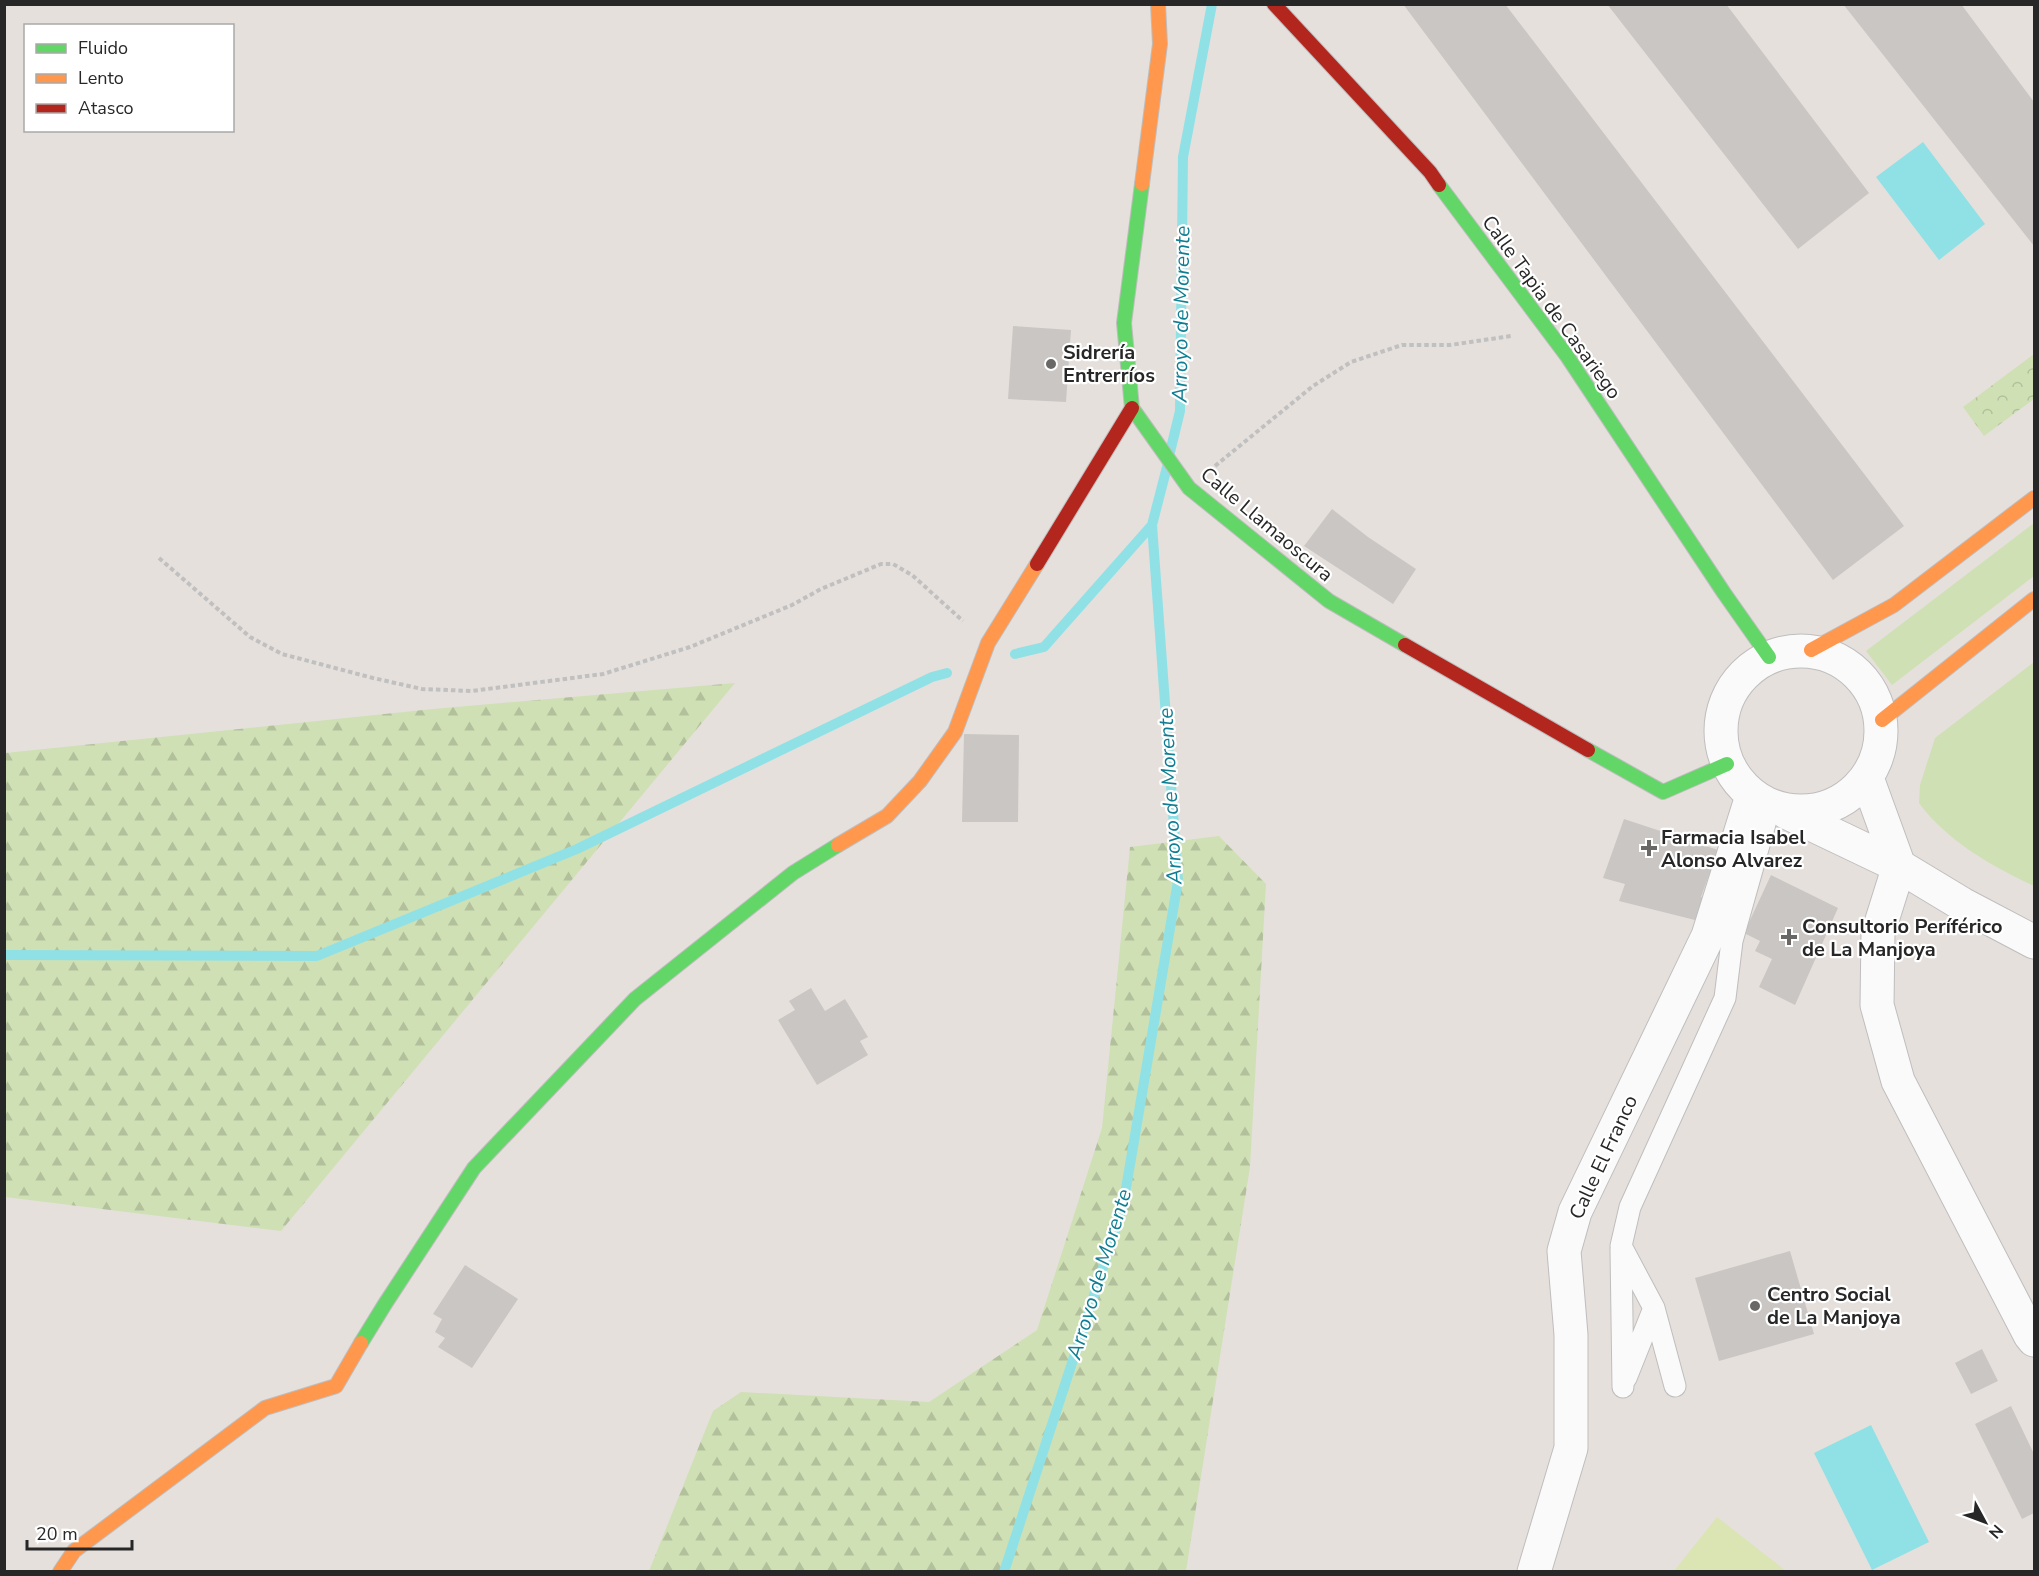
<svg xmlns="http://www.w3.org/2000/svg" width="2039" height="1576" font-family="'Nunito Sans',sans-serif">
<defs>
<pattern id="forest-firs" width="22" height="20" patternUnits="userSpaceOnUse" patternTransform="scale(1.5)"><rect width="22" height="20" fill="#cfe0b5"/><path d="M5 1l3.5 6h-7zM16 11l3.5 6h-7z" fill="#b2c09c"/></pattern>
<pattern id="park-crowns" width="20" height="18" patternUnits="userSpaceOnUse" patternTransform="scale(1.5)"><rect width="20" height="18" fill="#cfe0b5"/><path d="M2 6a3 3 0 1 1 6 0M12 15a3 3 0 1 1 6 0" fill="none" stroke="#b2c09c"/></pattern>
</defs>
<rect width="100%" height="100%" fill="#e5e0dc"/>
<path fill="#cfe0b5" d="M2034 523V576L1892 685 1866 651Z
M2034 662V886C1993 867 1947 841 1919 803L1920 785 1935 738Z"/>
<path fill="url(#forest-firs)" d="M735 683 281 1231 5 1197V753L433 709Z
M1219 836 1266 884 1250 1167 1186 1571H649L713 1411 741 1392 929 1402 1037 1330 1102 1128 1130 847Z"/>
<path fill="url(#park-crowns)" d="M2034 354V399L1984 436 1963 407Z"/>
<path fill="#dbe4b3" d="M1717 1517 1786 1571H1674Z"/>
<path fill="#90e1e6" d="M1923 142 1985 224 1939 260 1876 177Z
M1871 1425 1929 1542 1872 1570 1814 1453Z"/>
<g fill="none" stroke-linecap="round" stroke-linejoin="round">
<path stroke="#90e1e6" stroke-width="10" d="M1170 452 1180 411 1183 157 1212 4
M1015 654 1044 647 1152 525
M4 955 317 956 577 849 932 677 947 673
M1004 1572 1123 1206 1178 881 1152 525 1167 467"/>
</g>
<path fill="#cac6c3" d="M1403 4H1505L1904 526 1833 580Z
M1607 4H1726L1869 193 1798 249Z
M1843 4H1961L2034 102V246Z
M1013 326 1071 330 1066 402 1008 399Z
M1332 509 1368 537 1416 569 1393 604 1304 546Z
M964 734 1019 735 1018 822H962Z
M1624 819 1718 850 1701 897 1710 900 1699 921 1619 901 1625 884 1603 878Z
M1771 875 1838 908 1795 1005 1759 987 1772 959 1755 951 1760 941 1744 933Z
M811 988 825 1011 845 999 868 1037 860 1041 868 1055 817 1085 778 1020 795 1010 789 1001Z
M1790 1251 1814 1334 1719 1361 1695 1278Z
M465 1265 518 1299 472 1368 438 1347 445 1338 435 1332 442 1319 433 1314Z
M1982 1349 1998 1381 1971 1394 1955 1363Z
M2011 1406 2034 1454V1513L2022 1519 1975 1424Z"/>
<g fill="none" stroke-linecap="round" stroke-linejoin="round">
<g stroke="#bfbdbe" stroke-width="23">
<path id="lane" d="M1621 1249 1623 1387
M1626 1378 1654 1308
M1675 1386 1654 1308 1621 1246 1630 1207 1725 998 1732 941 1770 806"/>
</g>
<g stroke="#bfbdbe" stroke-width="35">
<path id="street" d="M1721 731a80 80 0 1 1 160 0a80 80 0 1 1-160 0Z
M1867 778 1899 866
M1786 812 1899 866 1962 904 2034 942
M1899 866 1878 933 1877 1005 1898 1081 2030 1335 2034 1340
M1534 1572 1571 1448V1335L1564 1251 1575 1212 1708 936 1752 796"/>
</g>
<g stroke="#bfbdbe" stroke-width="16">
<path id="fast" d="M1142 184 1124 323 1132 408 1189 488 1329 601 1405 645
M1439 185 1567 356 1724 593 1769 657
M1588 750 1663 792 1727 764
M361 1343 385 1304 474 1168 635 999 793 873 838 845"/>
</g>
<g stroke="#bfbdbe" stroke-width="16">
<path id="slow" d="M1142 184 1160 44 1158 4
M1811 650 1894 605 2034 498
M1882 720 2034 599
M838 845 887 816 920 781 955 732 988 643 1037 564
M60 1572 74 1551 265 1408 336 1386 361 1343"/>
</g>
<g stroke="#bfbdbe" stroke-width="16">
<path id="jam" d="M1274 4 1430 172 1439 185
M1037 564 1132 408
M1405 645 1588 750"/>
</g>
<path stroke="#c1c0c0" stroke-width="4" stroke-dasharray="4.5 3" stroke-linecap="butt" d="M1215 466 1313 386 1351 362 1402 345H1450L1511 336
M159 558 250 637 282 654 373 678 422 689 472 691 603 674 690 647 792 605 821 589 881 564H893L912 575 963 621"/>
<use href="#lane" stroke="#fbfafa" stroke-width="21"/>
<use href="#street" stroke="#fbfafa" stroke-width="33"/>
<use href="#fast" stroke="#63d668" stroke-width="14"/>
<use href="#slow" stroke="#ff974d" stroke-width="14"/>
<use href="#jam" stroke="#b3261e" stroke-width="14"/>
</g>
<g fill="#6a6866" stroke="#fff" stroke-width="2">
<circle cx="1051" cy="364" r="6"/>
<path d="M1646 839h6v6h6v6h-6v6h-6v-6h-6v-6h6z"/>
<path d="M1786 928h6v6h6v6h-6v6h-6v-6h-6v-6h6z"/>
<circle cx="1755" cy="1306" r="6"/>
</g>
<g text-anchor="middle" stroke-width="4.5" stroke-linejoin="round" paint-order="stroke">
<g font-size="20" fill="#272727" stroke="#fff">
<text transform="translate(1552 307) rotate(54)" y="7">Calle Tapia de Casariego</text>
<text transform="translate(1267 524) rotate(40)" y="7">Calle Llamaoscura</text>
<text transform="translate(1603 1157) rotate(-65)" y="7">Calle El Franco</text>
</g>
<g font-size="20" font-weight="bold" fill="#272727" stroke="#fff" text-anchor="start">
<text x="1063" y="359">Sidrería<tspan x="1063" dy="23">Entrerríos</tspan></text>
<text x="1661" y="844">Farmacia Isabel<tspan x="1661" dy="23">Alonso Alvarez</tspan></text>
<text x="1802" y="933">Consultorio Períférico<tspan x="1802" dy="23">de La Manjoya</tspan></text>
<text x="1767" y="1301">Centro Social<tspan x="1767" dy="23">de La Manjoya</tspan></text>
</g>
<g font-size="21" font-style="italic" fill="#107e92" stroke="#fff">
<text transform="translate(1181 314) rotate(-89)" y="7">Arroyo de Morente</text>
<text transform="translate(1170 796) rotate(-93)" y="7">Arroyo de Morente</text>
<text transform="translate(1099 1274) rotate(-73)" y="7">Arroyo de Morente</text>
</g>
</g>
<rect width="2039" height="1576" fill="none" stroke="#272727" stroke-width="12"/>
<rect x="24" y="24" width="210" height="108" fill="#ffffff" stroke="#a9a9a9" stroke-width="1.5"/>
<rect x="36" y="44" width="30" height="9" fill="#63d668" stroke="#a9a9a9" stroke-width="1.5"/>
<text x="78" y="54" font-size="18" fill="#272727">Fluido</text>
<rect x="36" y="74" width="30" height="9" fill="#ff974d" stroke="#a9a9a9" stroke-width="1.5"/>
<text x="78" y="84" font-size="18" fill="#272727">Lento</text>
<rect x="36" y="104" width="30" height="9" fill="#b3261e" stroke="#a9a9a9" stroke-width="1.5"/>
<text x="78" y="114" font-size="18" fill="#272727">Atasco</text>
<g transform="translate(1985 1522) rotate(131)" stroke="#ffffff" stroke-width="4.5" paint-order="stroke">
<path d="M0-4.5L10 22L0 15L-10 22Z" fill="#272727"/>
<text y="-9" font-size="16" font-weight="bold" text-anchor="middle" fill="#272727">N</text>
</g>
<path d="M27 1540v9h105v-9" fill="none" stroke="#272727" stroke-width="3"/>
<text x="36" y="1540" font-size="18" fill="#272727" stroke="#ffffff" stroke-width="4.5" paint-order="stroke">20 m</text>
</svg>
